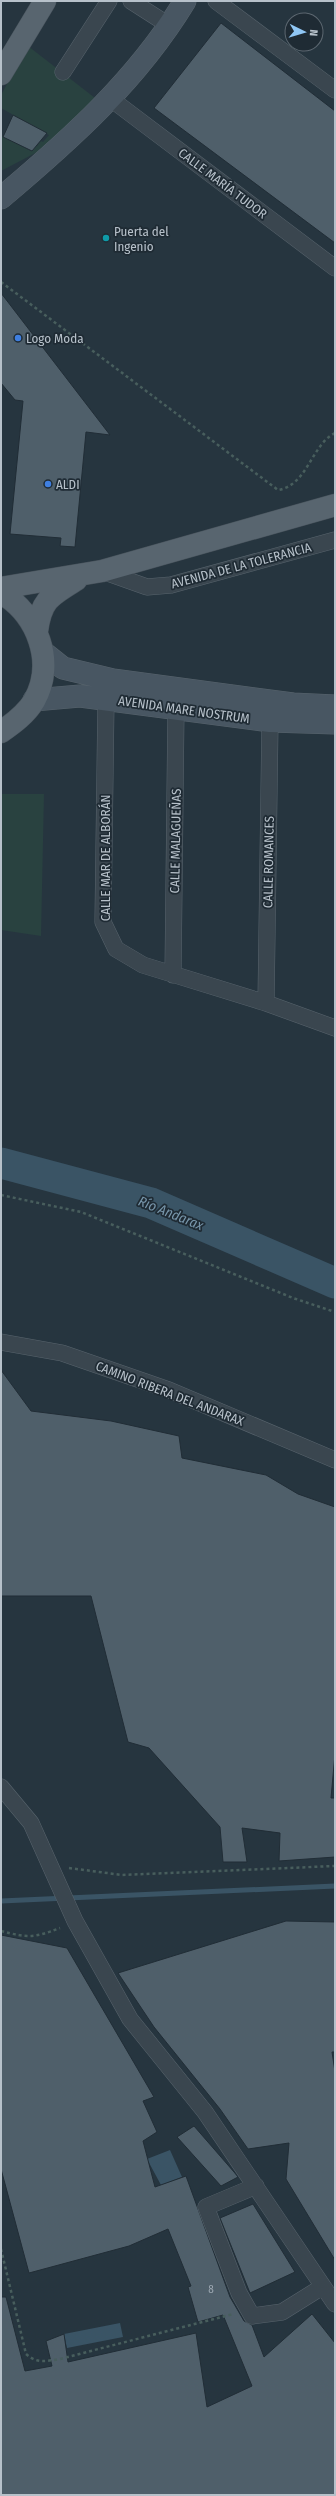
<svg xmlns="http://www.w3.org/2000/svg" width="336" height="2496" font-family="'Fira Sans Condensed',sans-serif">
<rect width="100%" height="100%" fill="#26353f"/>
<path fill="#294240" d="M28 46 95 98 43 149 1 171V135L31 151 35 146H37L41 141 43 142 49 135 1 108V95Z
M1 794H44L41 936 1 930Z"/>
<path fill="#3a5465" d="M170 2150 182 2177 161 2185 147 2159Z
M120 2323 123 2337 67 2348 64 2334Z"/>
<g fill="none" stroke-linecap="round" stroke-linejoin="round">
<path stroke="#3a5465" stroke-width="5" d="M1 1901 335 1886"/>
<path stroke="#3a5465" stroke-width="31" d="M1 1163 151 1203 335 1283"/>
</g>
<path fill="#4f5f6a" stroke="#212d36" d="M221 23 335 111V243L154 108Z
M13 115 47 133 32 151 3 137Z
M1 293 110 435 86 432 75 547 60 546 61 538 10 534 23 401 15 400 1 383Z
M1 1370 31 1411 111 1421 179 1436 182 1458 266 1475 298 1494 335 1507V1754L331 1798H335V1857L279 1861 280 1833 242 1828 247 1862H223L220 1827 149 1748 128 1742 91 1596H1Z
M286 1921 335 1922V2052H332L335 2072V2260L286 2179 289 2143 248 2149 220 2109 154 2027 118 1973Z
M1 1935 67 1948 154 2097 143 2101 157 2132 143 2141 155 2187 186 2176 230 2297 244 2321 252 2325 264 2357 312 2314 335 2343V2495H1V2297H6L25 2371 52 2366 46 2341 64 2334 68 2362 196 2333 207 2407 252 2386 223 2315 198 2322 188 2287 191 2286 168 2229 129 2246 29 2273 1 2169Z
M194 2126 234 2172 238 2177 221 2186 177 2137Z
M253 2204 295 2272 250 2293 220 2218Z"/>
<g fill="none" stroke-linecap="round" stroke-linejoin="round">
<g stroke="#58646d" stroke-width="17">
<path id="street" d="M131 1 170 26
M216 1 335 90
M63 72 109 1
M111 99 335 268
M102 571 147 587 171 585 335 540
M106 699 103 922 116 949 143 965 266 1003 335 1028
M173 975 176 707
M266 1003 270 721
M1 1342 62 1353 169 1390 335 1460
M1 1787 31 1823 75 1921 130 2019 205 2112 335 2304
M256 2186 206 2207 239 2293 252 2316 282 2312 322 2287"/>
</g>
<g stroke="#58646d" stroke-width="23">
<path id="secondary" d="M1 198C71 139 137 80 185 1
M43 652 63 668 113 680 293 704 335 706
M34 700 80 696 270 721 335 723"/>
</g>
<g stroke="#47525b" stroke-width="23">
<path id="primary" d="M1 74 45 1
M1 588 102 571 335 505
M1 593C37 614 56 662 34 701 26 714 14 723 1 732
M37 631C41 600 50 596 76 580"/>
</g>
<path stroke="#485e5d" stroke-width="2.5" stroke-dasharray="3 3" stroke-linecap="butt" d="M1 282 278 490C308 485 311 445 335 433
M1 1195 81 1212 293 1298 335 1312
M69 1868 122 1875 335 1866
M1 1931C28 1938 34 1938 60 1928
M1 2249 26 2354C37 2364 46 2361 60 2359L233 2314"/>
<use href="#street" stroke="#3a464f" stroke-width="16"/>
<use href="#secondary" stroke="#485662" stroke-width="22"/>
<use href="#primary" stroke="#58656f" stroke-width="22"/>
</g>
<circle fill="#0f9aa8" stroke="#1f2b34" stroke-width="1.5" cx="106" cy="238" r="4"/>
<g fill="#3f7fe0" stroke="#1f2b34" stroke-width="1.5">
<circle cx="18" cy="338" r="4"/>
<circle cx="48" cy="484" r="4"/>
</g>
<g text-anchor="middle" stroke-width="3.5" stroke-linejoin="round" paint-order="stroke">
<g font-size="11" fill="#9da8b2">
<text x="211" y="2293">8</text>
</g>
<g font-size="13" fill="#b7c1ca" stroke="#1f2b34">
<text transform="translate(223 183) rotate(37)" y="5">CALLE MARÍA TUDOR</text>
<text transform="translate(241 565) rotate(-15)" y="5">AVENIDA DE LA TOLERANCIA</text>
<text transform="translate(184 709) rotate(8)" y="5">AVENIDA MARE NOSTRUM</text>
<text transform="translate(175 841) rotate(-89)" y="5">CALLE MALAGUEÑAS</text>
<text transform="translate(105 858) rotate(-90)" y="5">CALLE MAR DE ALBORÁN</text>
<text transform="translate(268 862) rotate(-89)" y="5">CALLE ROMANCES</text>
<text transform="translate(170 1393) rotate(21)" y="5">CAMINO RIBERA DEL ANDARAX</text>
</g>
<g font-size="13" fill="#b7c1ca" stroke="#1f2b34" text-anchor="start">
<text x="114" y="236">Puerta del<tspan x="114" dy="15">Ingenio</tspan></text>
<text x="26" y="343">Logo Moda</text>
<text x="56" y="489">ALDI</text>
</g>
<g font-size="14" font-style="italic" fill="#7896ab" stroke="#1f2b34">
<text transform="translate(171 1213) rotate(22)" y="5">Río Andarax</text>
</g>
</g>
<rect width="336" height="2496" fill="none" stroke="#b7c1ca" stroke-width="4"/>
<g transform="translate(304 32) rotate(95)"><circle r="19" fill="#1f2b34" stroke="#5c6770"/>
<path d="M0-3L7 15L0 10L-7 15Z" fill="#90c7f5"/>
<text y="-6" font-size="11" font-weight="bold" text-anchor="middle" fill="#b7c1ca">N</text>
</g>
</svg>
